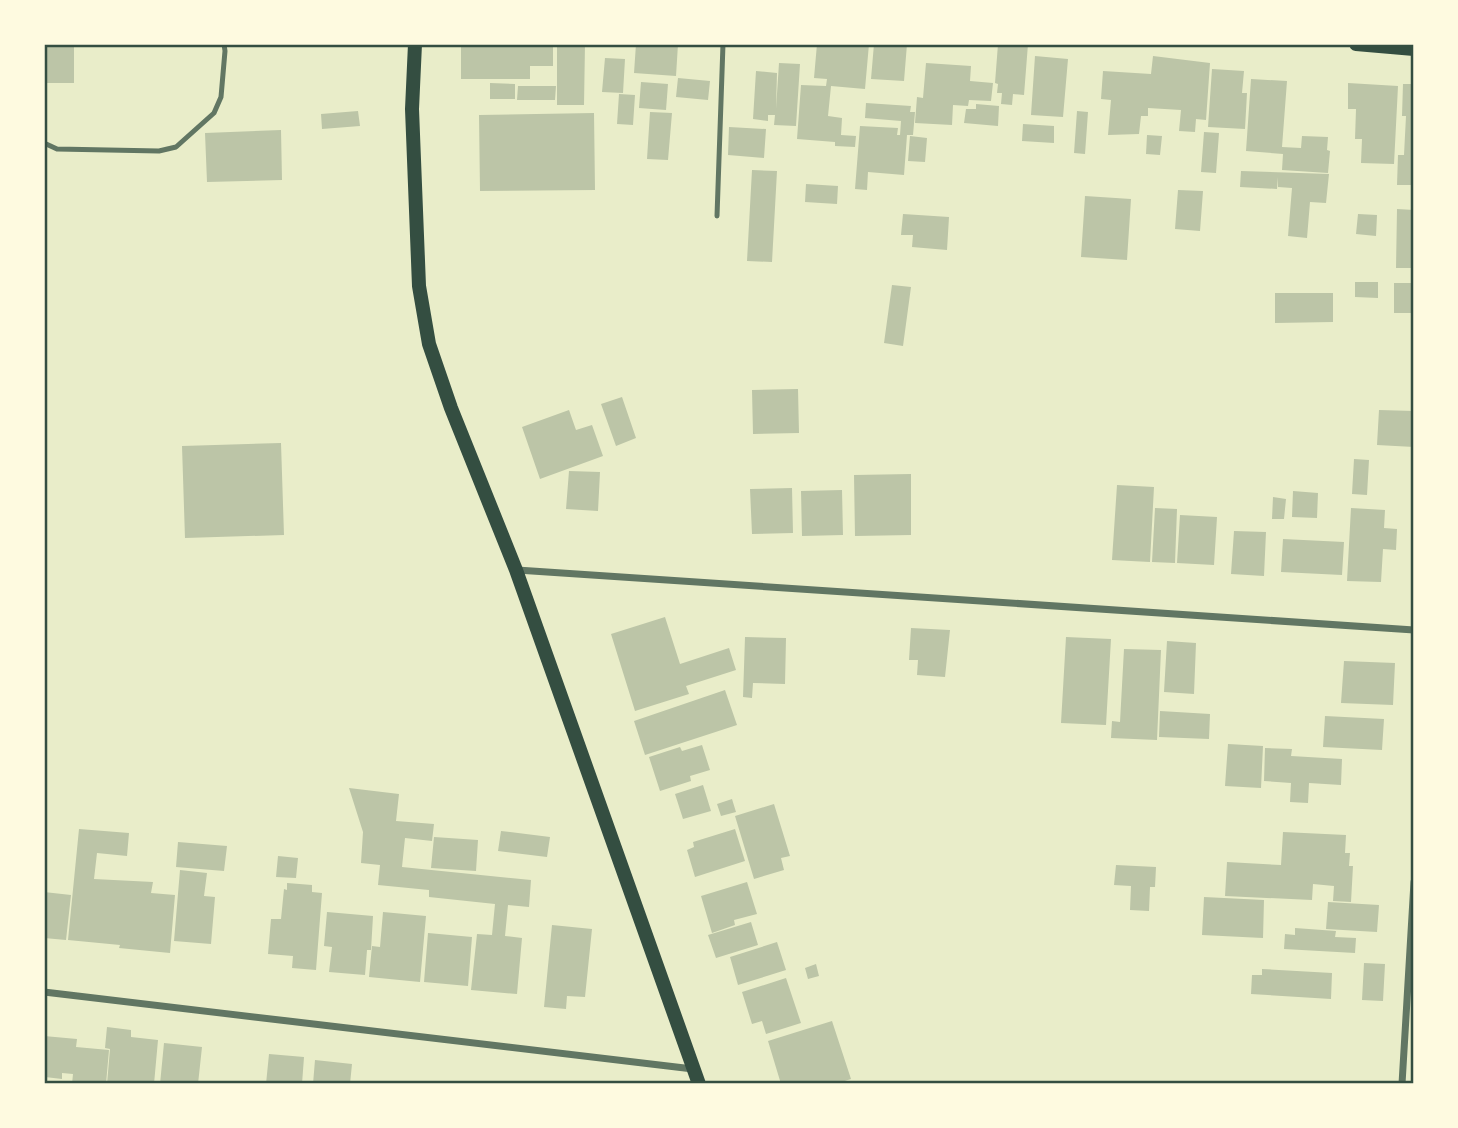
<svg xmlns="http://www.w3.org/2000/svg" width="1458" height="1128" font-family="Quicksand,sans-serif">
<rect width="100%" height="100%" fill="#e9edc9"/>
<path fill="#bcc5a7" d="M44 44H74V83H44Z
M461 44H553V66H530V79H461Z
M557 44H585L584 105H557Z
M636 44H678L676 76 634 73Z
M817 44H869L865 89 831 86 828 116 842 118 841 135 856 136 855 147 835 146V142L797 139 801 85 826 86 827 79 814 78Z
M874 44H907L904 81 871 79Z
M998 44H1028L1024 95 1013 94 1012 105 1001 104 1002 93H997L998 84 995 83Z
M1035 56 1068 59 1063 117 1031 115Z
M1153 56 1210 63 1206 120 1196 119 1195 132 1179 131 1181 110 1148 108V116H1141L1139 134 1108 135 1111 100 1101 99 1103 71 1151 74Z
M605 58 625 59 623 93 602 92Z
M779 63 800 64 796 126 774 125 775 115H768V121L753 119 756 71 777 73 776 109Z
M926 63 971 66 970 81 993 83 991 101 969 100 968 106 953 105 952 125 915 123 917 97 923 98Z
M1212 69 1244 71 1242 93H1247L1245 129 1208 127Z
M678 78 710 81 708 100 676 97Z
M1251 79 1287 81 1282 147 1301 148 1302 136 1328 137 1327 150 1330 151 1328 173 1282 170 1283 154 1246 151Z
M641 82 668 84 666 110 639 108Z
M490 83 515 84V99H490Z
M1348 83 1398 86 1394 164 1361 163 1362 139H1355L1356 109H1348Z
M1403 84H1414L1413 185H1397L1398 155H1404L1406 116H1402Z
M518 86H556L555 100H517Z
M619 94 635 95 633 125 617 124Z
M866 103 911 106 910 112H915L913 135H907L904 175 868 172 867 190 855 189 860 126 898 128 897 135H900L901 121 865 118Z
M976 104 999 106 998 126 964 123 966 109H976Z
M358 111 360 126 322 129 321 114Z
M1077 111 1088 112 1085 154 1074 153Z
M650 112 672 113 668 160 647 159Z
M594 113 595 190 480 191 479 115Z
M1023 124 1054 126V143L1022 141Z
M729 127 766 129 764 158 728 155Z
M281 130 282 180 207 182 205 133Z
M1204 132 1219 133 1216 173 1201 172Z
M1147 135 1162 136 1160 155 1146 154Z
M910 136 927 138 925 162 908 161Z
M752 170 777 171 772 262 747 261Z
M1241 171 1329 174 1326 203 1310 202 1307 238 1288 236 1292 188 1278 187V177L1277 189 1240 187Z
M806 184 838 186 837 204 805 202Z
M1178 190 1203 191 1200 231 1175 229Z
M1085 196 1131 199 1127 260 1081 257Z
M1397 209 1414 210V268H1396Z
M903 214 949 217 947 250 912 247 913 235H901Z
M1358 214 1377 215 1376 236 1356 234Z
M1355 282H1378V298L1355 297Z
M1394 283H1414V313H1394Z
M892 285 911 287 903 346 884 343Z
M1275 293H1333V322L1275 323Z
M798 389 799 433 753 434 752 390Z
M622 397 636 438 616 446 601 404Z
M569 410 576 430 592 425 603 456 540 479 522 427Z
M1379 410 1414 411V447L1377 445Z
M281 443 284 535 185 538 182 446Z
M1354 459 1369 460 1367 495 1352 494Z
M569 471 600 472 598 511 566 509Z
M911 474V535L855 536 854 475Z
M1117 485 1154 487 1150 562 1112 560Z
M792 488 793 533 752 534 750 489Z
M842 490 843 535 802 536 801 491Z
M1293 491 1318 493 1317 518 1292 517Z
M1273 497 1286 499 1284 519H1272Z
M1155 508 1177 509 1175 563 1152 562Z
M1351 508 1385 510 1384 528 1397 529 1396 550 1383 549 1381 582 1347 581Z
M1180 515 1217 517 1214 565 1177 563Z
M1234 531 1266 532 1264 576 1231 574Z
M1283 539 1344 542 1342 575 1281 572Z
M665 617 680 664 729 648 736 670 686 686 689 694 635 711 611 634Z
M911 628 950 630 945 677 917 675 918 660H909Z
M745 637 786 638 785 684 753 683 752 698 743 697Z
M1066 637 1111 639 1106 725 1061 723Z
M1167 641 1196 643 1194 694 1164 692Z
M1124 649 1161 650 1157 740 1111 738 1112 721 1120 722Z
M1344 661 1395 663 1393 705 1341 703Z
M725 690 737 725 645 755 634 721Z
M1160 711 1210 714 1209 739 1159 737Z
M1325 716 1384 719 1382 750 1323 747Z
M1228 744 1263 746 1261 788 1225 786Z
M702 745 710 770 690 776 691 781 660 791 649 757 680 747 682 751Z
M1265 748 1292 749 1291 756 1342 759 1341 785 1309 783 1308 803 1290 802 1291 783 1264 781Z
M703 785 711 811 683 819 675 794Z
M349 788 399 794 396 821 434 824 432 841 405 838 402 867 531 880 529 907 508 905 505 936 522 938 517 994 471 990 477 934 492 935 495 904 429 897V890L378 885 380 865 361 863 363 832Z
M732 799 736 812 721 816 717 804Z
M774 804 790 856 781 858 784 870 754 879 735 816Z
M79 829 129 833 127 856 97 853 94 879 153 882 151 893 175 895 170 953 119 948 120 945 68 940Z
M735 829 745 861 695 877 687 850 694 847 693 842Z
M501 831 550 837 547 857 498 851Z
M1283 832 1346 835 1345 853H1350L1349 866H1353L1351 902 1333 901 1334 886 1313 884 1312 900 1225 896 1227 862 1281 865Z
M434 837 478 840 476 871 431 868Z
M178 842 227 846 224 871 176 867Z
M278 856 298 858 296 878 276 877Z
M1116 865 1156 867 1155 887H1150L1149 911 1130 910 1131 886 1114 885Z
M180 870 207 873 204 896 215 897 211 944 174 941Z
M747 882 757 914 734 920 735 925 712 933 701 896Z
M287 883 312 885V892L322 893 316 970 292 968 293 956 268 954 271 919H281L284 889 287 890Z
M44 892 71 895 66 940 44 938Z
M1204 897 1264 900 1263 938 1202 935Z
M1328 902 1379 905 1377 932 1326 929Z
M327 912 373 916 371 950H367L365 975 329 972 332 947 324 946Z
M383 912 426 916 420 982 369 977 372 946 380 947Z
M751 922 758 945 716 958 708 935Z
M552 925 592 929 585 997 567 996 566 1009 544 1007Z
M1295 928 1336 931 1335 937 1356 938 1355 953 1284 949 1285 934 1295 935Z
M428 933 472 937 468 986 424 982Z
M777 942 786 970 738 985 730 957Z
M1364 963 1385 964 1383 1001 1362 1000Z
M816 964 819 976 808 979 805 968Z
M1262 969 1332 973 1331 999 1251 994 1252 975H1262Z
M786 978 801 1023 766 1034 762 1021 752 1024 742 992Z
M832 1021 851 1079 835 1084H781L768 1041Z
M107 1027 131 1030V1037L158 1040 154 1084H107L110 1049 105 1048Z
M44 1036 77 1039 76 1047 109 1050 106 1084H72L73 1074 62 1073V1079L45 1077Z
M164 1043 202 1047 198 1084H160Z
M269 1054 304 1057 302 1084H266Z
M315 1060 352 1064 350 1084H313Z"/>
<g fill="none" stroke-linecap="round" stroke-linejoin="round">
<path stroke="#617663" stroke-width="5" d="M44 143 57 149 159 151 176 147 214 113 221 97 225 51 224 44
M717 216 723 44"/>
<path stroke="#617663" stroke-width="7" d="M517 570 1414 630
M44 992 693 1069
M1402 1084 1414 882"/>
<path stroke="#344e41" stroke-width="14" d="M415 44 412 109 419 286 429 344 451 408 516 570 699 1084
M1356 44 1414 49"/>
</g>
<rect width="1458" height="1128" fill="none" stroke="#fefae0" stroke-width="91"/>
<rect x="46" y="46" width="1366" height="1036" fill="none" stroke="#344e41" stroke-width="2.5"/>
</svg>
